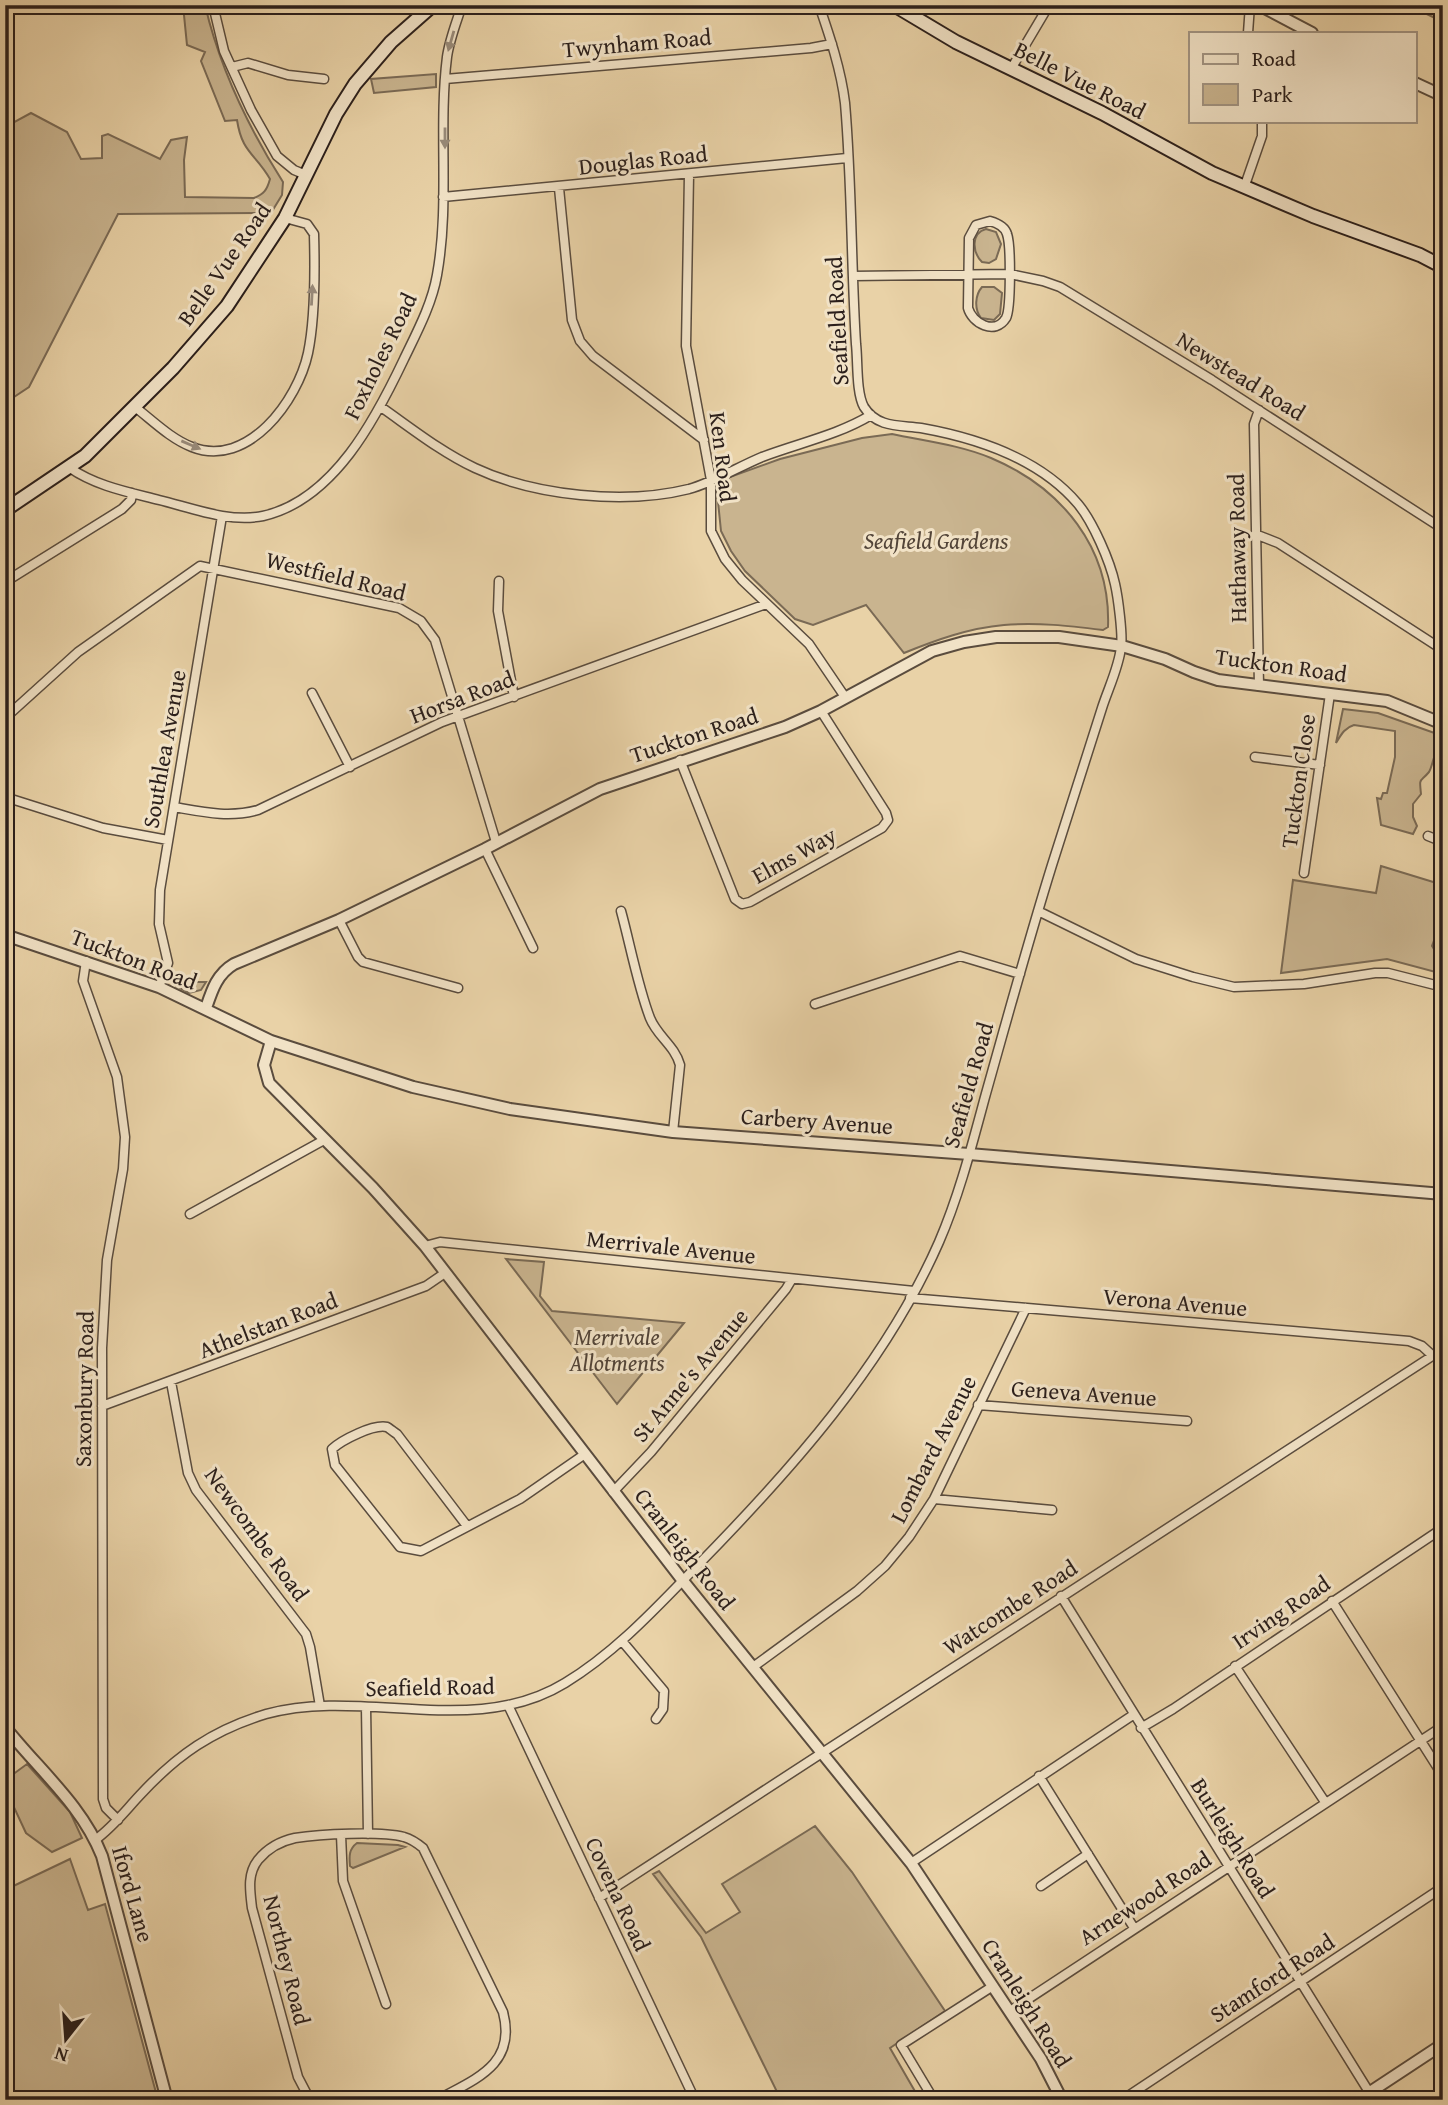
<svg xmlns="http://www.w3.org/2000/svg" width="1448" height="2105" font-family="'Gentium Book Plus',serif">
<rect width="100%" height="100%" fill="#e9d2a7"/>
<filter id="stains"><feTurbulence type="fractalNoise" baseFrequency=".00286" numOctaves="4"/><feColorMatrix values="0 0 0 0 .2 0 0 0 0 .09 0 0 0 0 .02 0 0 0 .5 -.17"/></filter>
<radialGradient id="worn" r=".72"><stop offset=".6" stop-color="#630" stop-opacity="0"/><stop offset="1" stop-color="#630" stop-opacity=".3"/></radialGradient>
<path fill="#c9b48f" stroke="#7a6a55" stroke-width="2" d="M183 5H205C220 69 248 127 283 182L282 195 271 213 118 214 29 387 5 403V127L31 113 67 132 81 159 102 158V136L108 134 160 159 171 140 187 137 184 160 185 197 254 198C264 194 267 190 270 179 255 153 242 153 237 120L225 121 201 61 205 52 187 45Z
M1408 5H1443V22Z
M436 74V87L374 93 371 79Z
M986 229 996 232 1001 244 996 259 989 263 982 262C972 252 971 233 986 229Z
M982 287H994L1002 293 1000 314 994 320 981 318C974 309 975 295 982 287Z
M892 434C925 441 960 445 991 458 1062 488 1111 548 1108 627L1103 630C1070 626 1037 622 1004 625 969 628 936 640 904 653L866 605 813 625 795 619 745 571 731 551 721 531 716 482 780 459 862 438Z
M1343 709 1378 713 1443 736V751L1436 753C1433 758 1432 767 1429 772 1420 783 1419 776 1421 794L1413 804V817L1417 826 1413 834 1381 825 1377 798 1381 799 1383 793H1387L1395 757V731L1354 725C1344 728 1341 735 1336 743Z
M1381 866 1443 885 1439 908 1443 911V917L1432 946 1437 954 1443 957V974L1387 959 1281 973 1293 880 1376 893Z
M175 976 191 982H206L201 990 189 993 176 986Z
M506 1259 544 1262 540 1296 552 1311 684 1323 617 1404Z
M27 1764 70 1812 82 1838 52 1852 26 1833 12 1803 5 1806V1775L8 1778Z
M815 1826 852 1872 945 2011 890 2048 920 2100H781L701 1937 653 1874 659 1871 706 1933 740 1912 722 1884Z
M357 1843 398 1845 405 1847 353 1868 350 1866C349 1856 349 1849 357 1843Z
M70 1859 88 1910 105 1904 158 2100H5V1890Z"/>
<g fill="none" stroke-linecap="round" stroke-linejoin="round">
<g stroke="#5a4c3e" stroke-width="11">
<path id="minor" d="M213 5 224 51 251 110 277 156 294 170 306 175
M1248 33 1250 5
M232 67 248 63 288 75 324 79
M1011 69 1049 5
M445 79 811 48 832 44
M689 175 686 346 711 480V531L725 559 742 580 809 644 845 697
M559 188 572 320 580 341 593 356 704 440
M1244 188 1262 136V121
M443 197 847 158
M990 221C997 223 1005 227 1007 234 1011 245 1011 309 1006 318 995 336 972 323 968 308L969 238 976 225Z
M853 276 1010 274 1043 281 1060 287 1212 380 1443 529
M135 407C153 421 171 439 192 447 248 469 298 400 308 353 315 319 315 269 314 234L307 224 285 218
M381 407C411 428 441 452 475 468 535 496 625 505 689 489 714 482 738 467 762 457 799 443 838 435 871 415
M70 468C96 486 128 492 159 500 192 508 229 523 263 516 334 500 376 418 404 359 417 332 432 304 437 275 450 203 438 129 447 57 449 42 455 26 460 11V5
M1255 534 1278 543 1443 650
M499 581 498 611 514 697
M5 582 122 509 131 500 132 493
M1259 686 1254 424 1259 410
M312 693 350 767
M5 718 78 652 200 566 399 608 421 621 435 640 496 842
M1255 757 1320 765
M680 760 735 899 742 904 750 902 882 828 888 820 886 813 821 711
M5 797 103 828 168 840
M174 807C203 812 229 818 258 810L442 722 766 604
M1428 836 1443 842
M485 849 533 948
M1304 873 1330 694
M621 911C630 944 638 987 650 1018 657 1036 675 1046 680 1065L673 1132
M1038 911 1136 959 1193 977 1234 987 1304 984 1375 973H1388L1443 987
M339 920 358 957 363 962 458 988
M86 961 83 981 117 1077 125 1137 123 1169 107 1260 102 1348 103 1799 106 1808 118 1820
M159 987 168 963 159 924 160 890 222 516
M815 1004 960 956 1020 974
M190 1214 324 1140
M425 1246 440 1242 914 1291
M910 1298 1409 1341 1422 1346 1433 1356
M171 1382 188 1473 196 1490 306 1634 310 1647 320 1706
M978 1405 1187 1421
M102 1406 426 1286 445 1273
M613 1492 651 1452 786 1289 792 1279
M934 1499 1052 1510
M467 1526 397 1434C395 1433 389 1428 387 1427 373 1424 342 1440 332 1449L335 1465 400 1547 421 1551 520 1499 585 1454
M1061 1596 1374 2100
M1332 1601 1443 1776
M622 1641 664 1691 663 1709 656 1719
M1235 1666 1325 1802
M753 1667 857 1591 885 1566 909 1537 934 1499 1026 1308
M508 1705 695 2100
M366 1707 368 1834
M1141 1728 1173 1709 1443 1528
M1039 1776 1134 1928
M341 1835 343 1881 386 2004
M95 1840C113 1827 125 1811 140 1795 177 1755 213 1730 266 1714 363 1687 474 1739 565 1683 616 1652 656 1608 697 1566 791 1470 885 1365 939 1242 959 1196 972 1145 985 1097 1007 1019 1028 942 1052 865 1069 813 1085 760 1102 708 1108 689 1119 667 1121 647 1123 635 1118 597 1115 584 1110 561 1093 522 1078 504 1040 459 977 438 921 428 900 425 877 428 864 407 856 393 858 361 856 344 851 264 852 183 845 103 841 70 830 37 819 5
M911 1863 1133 1715
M1041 1886 1088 1854
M599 1898 1443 1349
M1010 2011 1443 1726
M310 2100 298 2077 252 1908C250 1891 247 1874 258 1860 267 1849 281 1841 295 1838 320 1834 380 1831 404 1837 411 1839 417 1843 423 1848L503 2012C517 2065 475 2079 437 2100
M934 2100 901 2045 993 1986
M1122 2100 1443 1887"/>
</g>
<g stroke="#5a4c3e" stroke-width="14">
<path id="tertiary" d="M1259 5 1312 33
M1415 83 1443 96
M5 935 159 987 271 1041 413 1087 510 1109 673 1132 969 1154 1443 1194
M206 1008C212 990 217 974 234 964L339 920 485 849 600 789 785 727 821 711 932 651 964 642 996 637H1059L1122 646 1165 659 1194 672 1218 680 1387 701 1443 724
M271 1041 264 1065 269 1083 373 1188 425 1246 683 1581 911 1863 1041 2059 1062 2100
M5 1727C39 1770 82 1805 102 1856L167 2100
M1358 2100 1443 2044"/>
</g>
<g stroke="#2b1f1b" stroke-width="16">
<path id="secondary" d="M894 5 956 42 1102 113 1212 173 1313 216 1420 255 1443 267
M5 510 85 456 173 368 227 306 285 218 336 114 355 84 391 42 433 5"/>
</g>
<use href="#minor" stroke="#f1e2c6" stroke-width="8"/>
<use href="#tertiary" stroke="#f1e2c6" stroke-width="10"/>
<use href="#secondary" stroke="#f1e2c6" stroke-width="12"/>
</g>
<defs><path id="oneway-solid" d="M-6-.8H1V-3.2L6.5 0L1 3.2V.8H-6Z" transform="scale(1.75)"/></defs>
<g fill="#988a79">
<use href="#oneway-solid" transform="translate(451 41) rotate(106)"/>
<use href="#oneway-solid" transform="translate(445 138) rotate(90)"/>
<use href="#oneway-solid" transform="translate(312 295) rotate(-87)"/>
<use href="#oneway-solid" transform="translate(191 445) rotate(23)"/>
</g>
<g text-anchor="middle" stroke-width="6" stroke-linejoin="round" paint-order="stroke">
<g font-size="23" fill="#2b1f1b" stroke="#f1e2c6">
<text transform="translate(637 43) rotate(-5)" y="8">Twynham Road</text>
<text transform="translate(1080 80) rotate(27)" y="8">Belle Vue Road</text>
<text transform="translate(643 160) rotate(-6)" y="8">Douglas Road</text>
<text transform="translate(224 264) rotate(-55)" y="8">Belle Vue Road</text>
<text transform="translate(837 321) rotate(-93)" y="8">Seafield Road</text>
<text transform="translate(380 356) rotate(-64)" y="8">Foxholes Road</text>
<text transform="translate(1241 376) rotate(32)" y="8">Newstead Road</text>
<text transform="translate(723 457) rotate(83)" y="8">Ken Road</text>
<text transform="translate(1237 548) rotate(-91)" y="8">Hathaway Road</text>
<text transform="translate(336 576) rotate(14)" y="8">Westfield Road</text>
<text transform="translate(1281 665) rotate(8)" y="8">Tuckton Road</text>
<text transform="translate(462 697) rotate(-21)" y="8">Horsa Road</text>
<text transform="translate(694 735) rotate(-18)" y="8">Tuckton Road</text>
<text transform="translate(164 749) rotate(-80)" y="8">Southlea Avenue</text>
<text transform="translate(1298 781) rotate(-82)" y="8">Tuckton Close</text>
<text transform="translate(794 855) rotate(-29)" y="8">Elms Way</text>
<text transform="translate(134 959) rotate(21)" y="8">Tuckton Road</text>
<text transform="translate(968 1085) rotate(-74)" y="8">Seafield Road</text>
<text transform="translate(817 1121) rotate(4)" y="8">Carbery Avenue</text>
<text transform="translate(671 1247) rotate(6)" y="8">Merrivale Avenue</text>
<text transform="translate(1175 1302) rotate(5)" y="8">Verona Avenue</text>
<text transform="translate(268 1325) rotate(-21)" y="8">Athelstan Road</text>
<text transform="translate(690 1375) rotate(-50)" y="8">St Anne's Avenue</text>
<text transform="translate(84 1389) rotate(-89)" y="8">Saxonbury Road</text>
<text transform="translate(1084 1393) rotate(4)" y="8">Geneva Avenue</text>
<text transform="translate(933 1449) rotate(-63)" y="8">Lombard Avenue</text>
<text transform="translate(257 1534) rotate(54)" y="8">Newcombe Road</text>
<text transform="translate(685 1549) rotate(52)" y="8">Cranleigh Road</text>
<text transform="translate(1010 1607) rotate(-33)" y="8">Watcombe Road</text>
<text transform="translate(1281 1612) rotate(-34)" y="8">Irving Road</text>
<text transform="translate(430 1687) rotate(-1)" y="8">Seafield Road</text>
<text transform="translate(1233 1838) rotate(58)" y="8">Burleigh Road</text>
<text transform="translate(133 1894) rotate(74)" y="8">Iford Lane</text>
<text transform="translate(618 1894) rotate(65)" y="8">Covena Road</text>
<text transform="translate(1145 1898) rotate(-33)" y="8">Arnewood Road</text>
<text transform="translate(287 1960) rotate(76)" y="8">Northey Road</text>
<text transform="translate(1272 1978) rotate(-33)" y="8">Stamford Road</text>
<text transform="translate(1027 2003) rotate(58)" y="8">Cranleigh Road</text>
</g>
<g font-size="23" font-style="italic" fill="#524438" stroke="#f1e2c6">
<text x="936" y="549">Seafield Gardens</text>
<text x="617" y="1345">Merrivale<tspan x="617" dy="26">Allotments</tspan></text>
</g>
</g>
<rect width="1448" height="2105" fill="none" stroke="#e9d2a7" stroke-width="28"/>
<rect x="7" y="7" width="1434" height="2091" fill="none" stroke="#2b1f1b" stroke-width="3.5"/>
<rect x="14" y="14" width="1420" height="2077" fill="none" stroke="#2b1f1b" stroke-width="2"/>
<rect x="1189" y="32" width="228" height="91" fill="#f1e2c6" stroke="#a29482" stroke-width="2"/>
<rect x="1203" y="54" width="35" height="10" fill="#f1e2c6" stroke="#a29482" stroke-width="2"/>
<text x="1252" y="66" font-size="21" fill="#2b1f1b">Road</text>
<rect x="1203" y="84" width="35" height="21" fill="#c9b48f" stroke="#a29482" stroke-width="2"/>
<text x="1252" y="102" font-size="21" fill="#2b1f1b">Park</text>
<g transform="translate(66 2039) rotate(197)" stroke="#f1e2c6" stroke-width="5" paint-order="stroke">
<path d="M0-5L12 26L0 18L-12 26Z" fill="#2b1f1b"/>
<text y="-10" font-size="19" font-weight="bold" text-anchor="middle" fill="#2b1f1b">N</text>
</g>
<rect width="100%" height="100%" filter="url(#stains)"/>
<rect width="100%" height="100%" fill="url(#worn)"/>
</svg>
